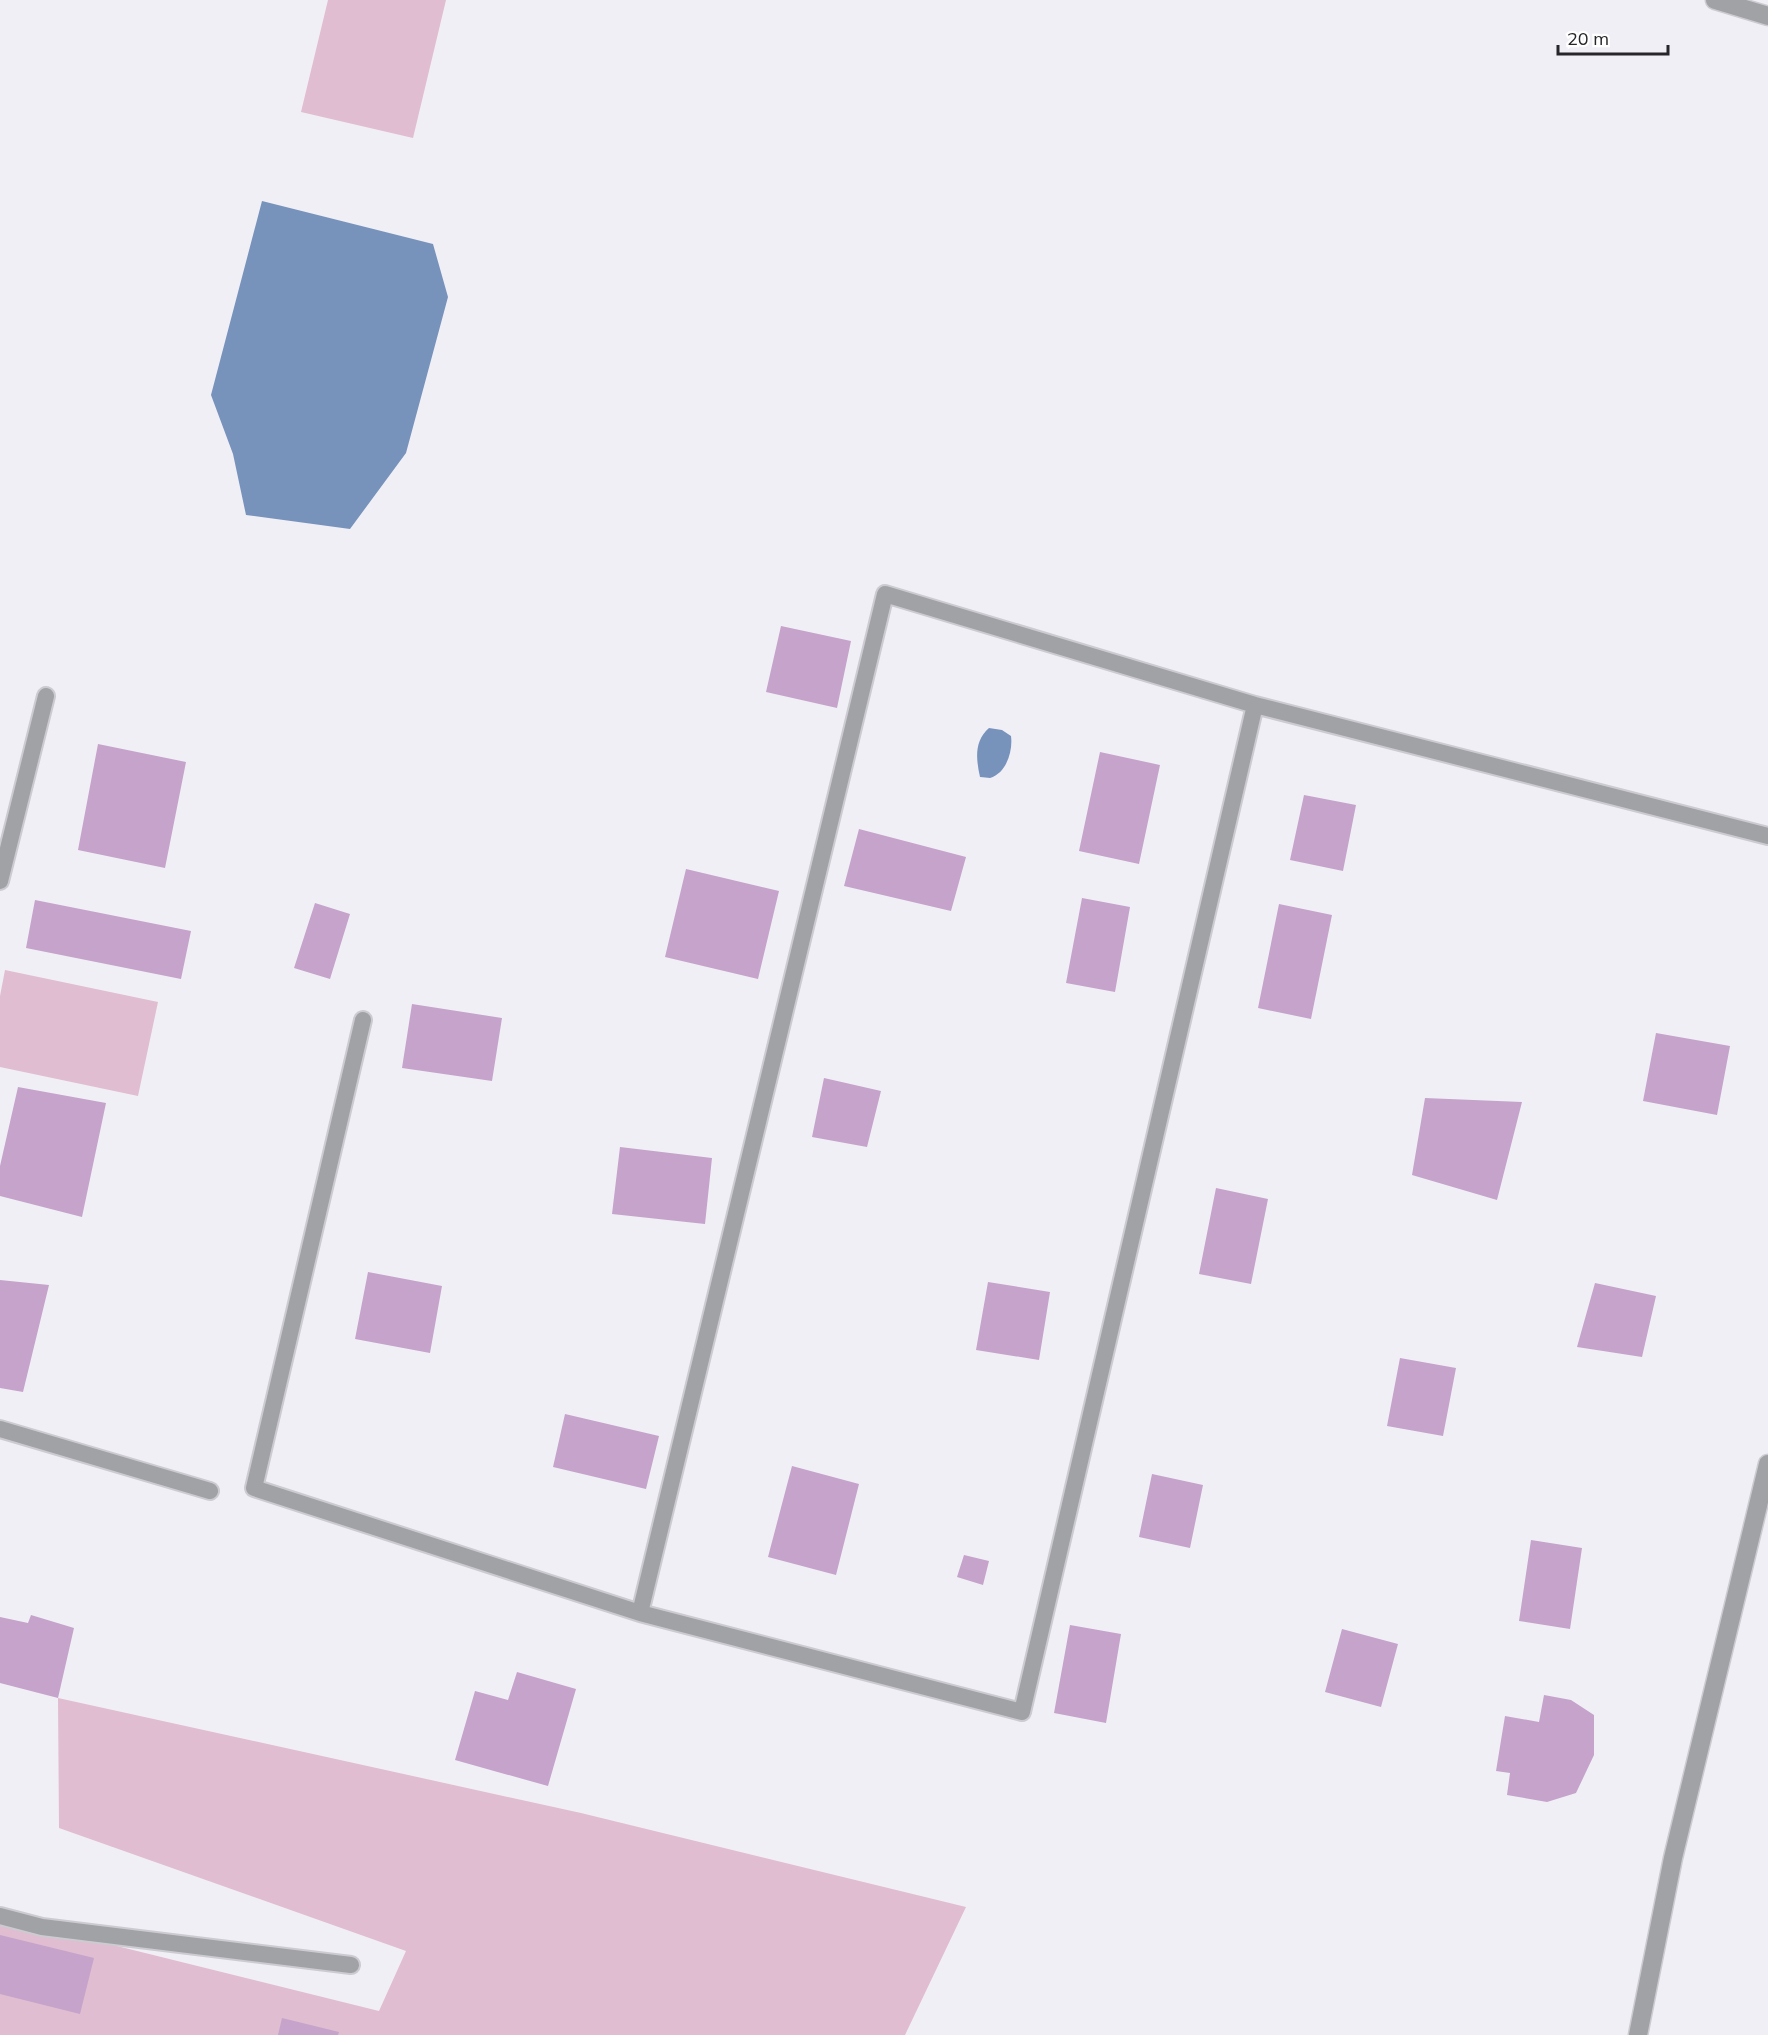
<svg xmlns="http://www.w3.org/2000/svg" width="1768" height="2035" font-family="Mulish,sans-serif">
<rect width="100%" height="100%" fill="#f1eff6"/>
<path fill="#e0bdd1" d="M328 0H446L413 138 301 112Z
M5 970 158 1002 138 1096 0 1067V996Z
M58 1698 581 1813 966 1907 905 2035H0V1917L379 2011 406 1951 59 1828Z"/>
<path fill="#7793bb" d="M262 201 433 244 448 297 406 453 350 529 246 515 233 454 211 395Z
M989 728 1002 730 1011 736C1013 750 1007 773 990 778 987 778 984 777 980 777 976 759 974 741 989 728Z"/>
<path fill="#c5a3cb" d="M781 626 851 641 837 708 766 692Z
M98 744 186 762 165 868 78 850Z
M1100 752 1160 765 1139 864 1079 851Z
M1304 795 1356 805 1343 871 1290 860Z
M859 829 966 857 951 911 844 886Z
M686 869 779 891 758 979 665 957Z
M1082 898 1130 907 1115 992 1066 983Z
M35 900 191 931 181 979 26 948Z
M315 903 350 914 330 979 294 968Z
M1279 904 1332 915 1311 1019 1258 1008Z
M412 1004 502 1018 492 1081 402 1068Z
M1656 1033 1730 1046 1717 1115 1643 1101Z
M824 1078 881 1091 867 1147 812 1137Z
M18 1087 106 1103 82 1217 0 1196V1166Z
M1425 1098 1522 1102 1497 1200 1412 1175Z
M620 1147 712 1158 705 1224 612 1214Z
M1216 1188 1268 1199 1251 1284 1199 1274Z
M368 1272 442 1286 430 1353 355 1339Z
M0 1280 49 1285 23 1392 0 1388Z
M988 1282 1050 1292 1039 1360 976 1350Z
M1595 1283 1656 1296 1642 1357 1577 1347Z
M1400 1358 1456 1368 1443 1436 1387 1426Z
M565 1414 659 1436 646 1489 553 1467Z
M792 1466 859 1484 836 1575 768 1557Z
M1152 1474 1203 1485 1190 1548 1139 1537Z
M1531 1540 1582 1548 1570 1629 1519 1621Z
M964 1555 989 1561 983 1585 957 1577Z
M31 1615 74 1628 58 1698 0 1683V1617L28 1623Z
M1070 1625 1121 1634 1106 1723 1054 1713Z
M1342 1629 1398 1644 1381 1707 1325 1692Z
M517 1672 576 1689 548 1786 455 1760 475 1691 508 1700Z
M1544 1695 1571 1700 1594 1715V1755L1576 1793 1547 1802 1507 1795 1510 1773 1496 1771 1505 1716 1539 1722Z
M0 1935 94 1958 80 2014 0 1994Z
M282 2018 339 2032 338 2035H278Z"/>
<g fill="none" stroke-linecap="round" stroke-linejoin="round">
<g stroke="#cccbd1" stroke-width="20">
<path id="lane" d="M1255 705 1022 1712 640 1613 885 594 1255 705 1768 836
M0 881 46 696
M363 1020 254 1488 640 1613
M0 1429 210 1491
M0 1916 42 1927 351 1965"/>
</g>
<g stroke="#cccbd1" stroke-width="21">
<path id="street" d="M1715 0 1768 16
M1638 2035 1673 1858 1768 1464"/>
</g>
<use href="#lane" stroke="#a1a2a5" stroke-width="16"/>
<use href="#street" stroke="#a1a2a5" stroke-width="18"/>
</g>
<path d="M1558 45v9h110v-9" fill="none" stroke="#262528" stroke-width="3"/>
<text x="1567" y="45" font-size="18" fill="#262528" stroke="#ffffff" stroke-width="4.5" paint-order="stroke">20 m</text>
</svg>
